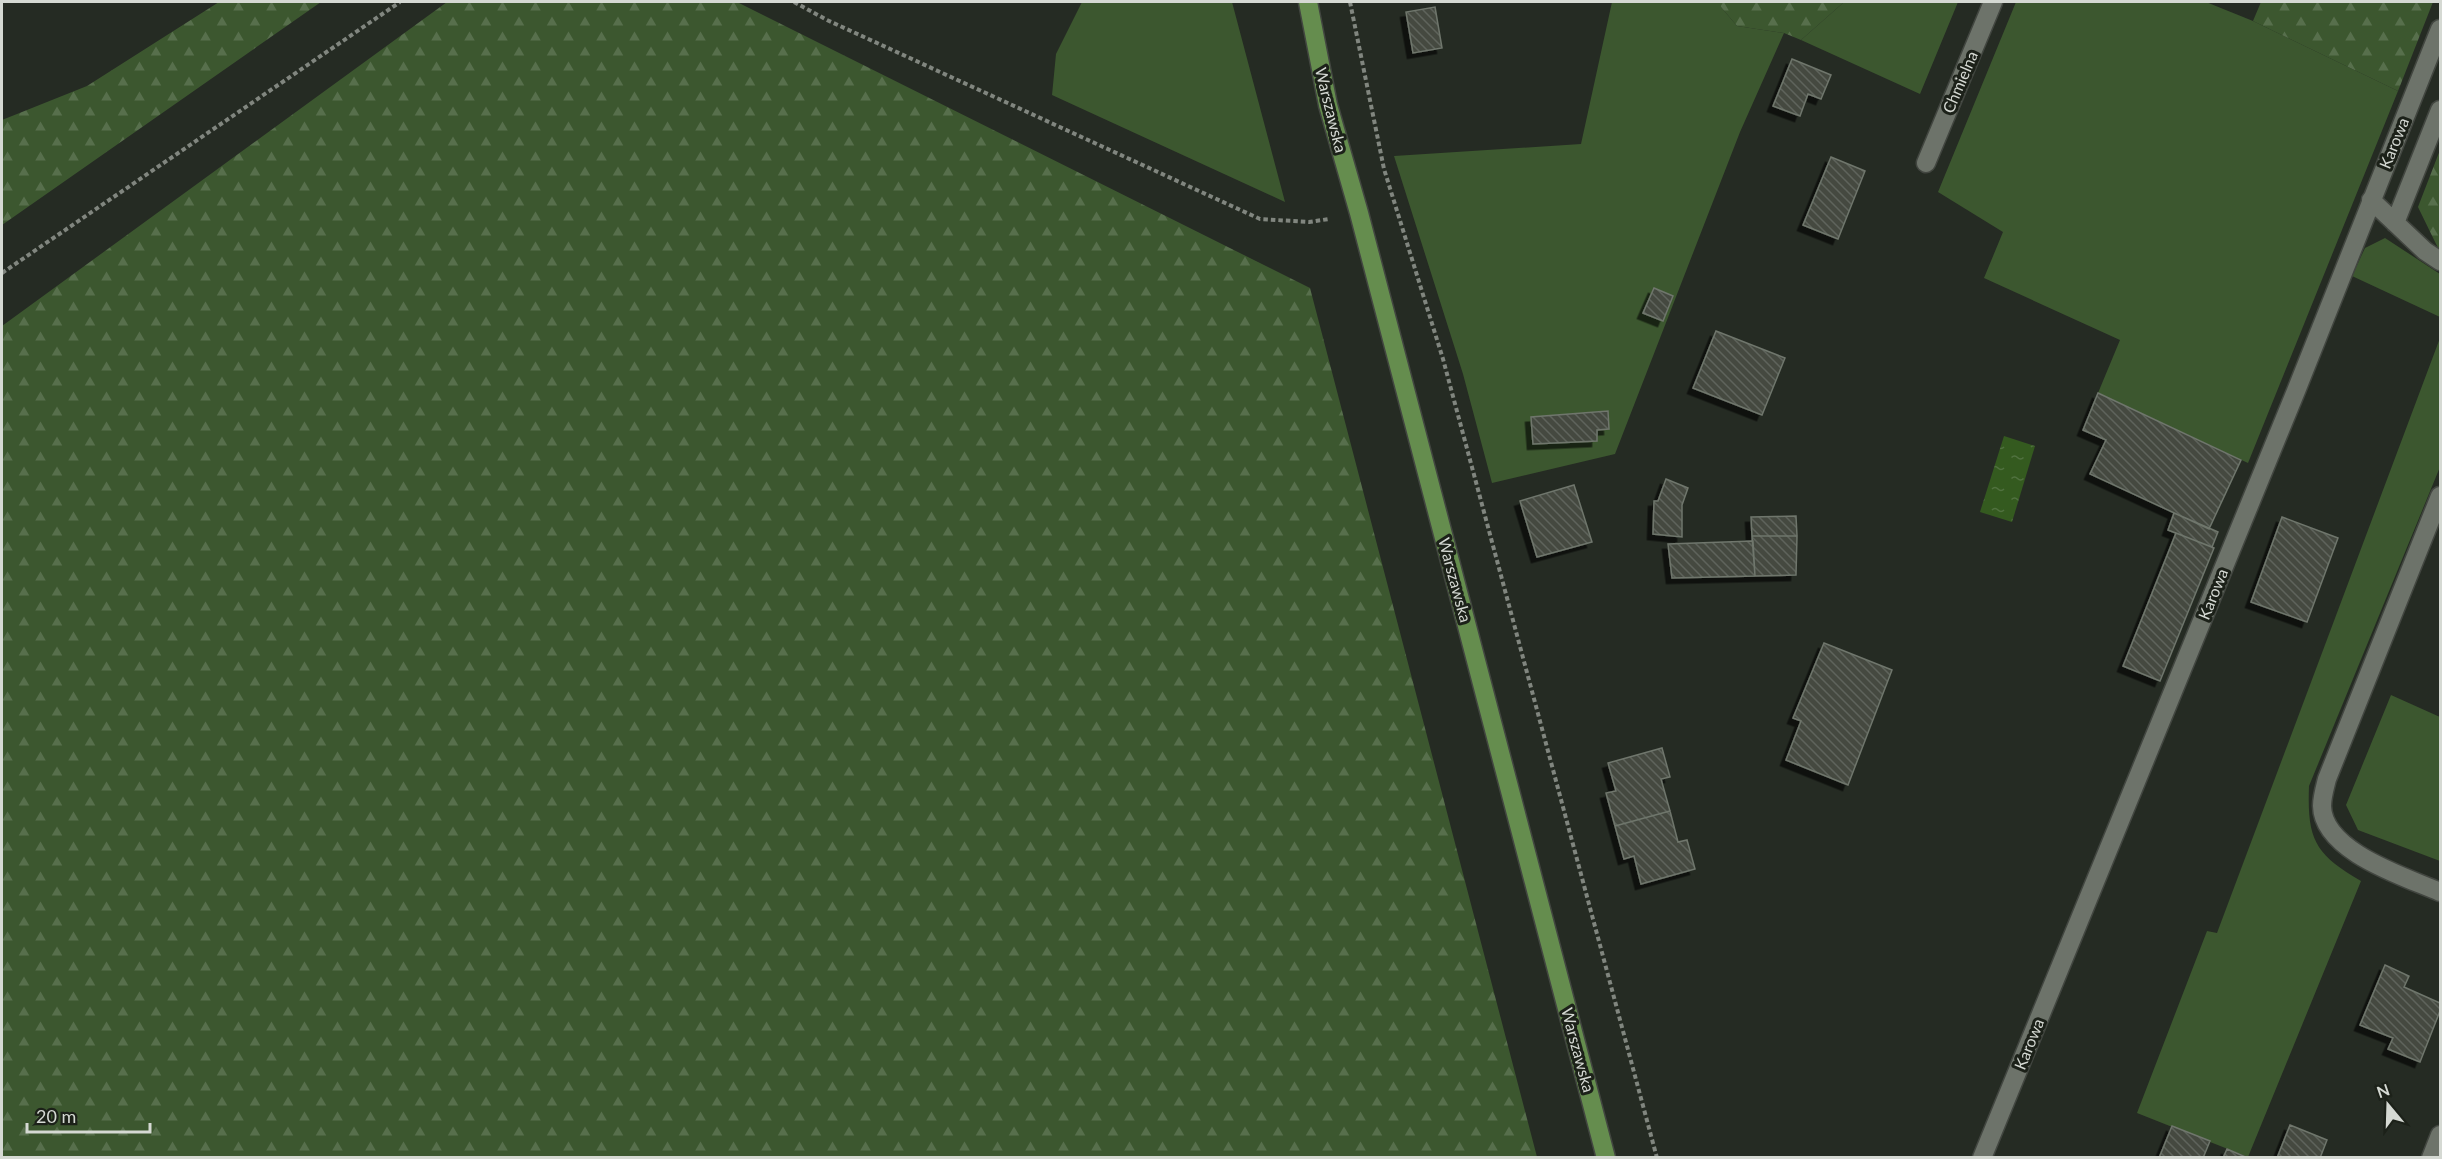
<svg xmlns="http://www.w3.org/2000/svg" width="2442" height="1159" font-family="Lato,sans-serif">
<defs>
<pattern id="forest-firs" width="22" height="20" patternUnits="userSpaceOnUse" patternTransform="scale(1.5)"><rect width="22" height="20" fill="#3c572f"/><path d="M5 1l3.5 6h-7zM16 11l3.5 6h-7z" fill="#576f4c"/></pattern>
<pattern id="water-ripples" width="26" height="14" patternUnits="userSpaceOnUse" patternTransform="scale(1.5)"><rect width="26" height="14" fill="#345a1f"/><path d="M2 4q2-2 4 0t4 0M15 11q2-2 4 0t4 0" fill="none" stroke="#50713f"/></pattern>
<pattern id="building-back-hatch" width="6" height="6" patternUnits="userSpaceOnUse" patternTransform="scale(1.5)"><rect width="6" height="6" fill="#444a41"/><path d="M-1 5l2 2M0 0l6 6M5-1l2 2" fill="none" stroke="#5e645c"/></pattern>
<filter id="shadow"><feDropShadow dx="-5.5" dy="5.5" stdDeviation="0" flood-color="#0009"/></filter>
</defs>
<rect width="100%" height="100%" fill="#252b23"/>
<path fill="#3c572f" d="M1082 2H1232L1285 202 1052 95 1056 54Z
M1612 2H1721V7L1737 26 1784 33 1740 132 1615 454 1492 483 1463 374 1394 156 1581 144Z
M1844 2H1958L1920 94 1801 40Z
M2016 2H2206L2253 21 2398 91 2248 463 2098 393 2120 340 1984 278 2003 232 1938 192Z
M2385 238 2440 274V317L2352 276 2365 248Z
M2440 338V467L2309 786C2307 840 2315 854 2361 881L2248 1157 2137 1113 2207 931 2217 933Z
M2391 695 2440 717V861L2358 830 2346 805Z"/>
<path fill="url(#forest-firs)" d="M219 2H321L2 225V120L87 86Z
M447 2H737L1310 288 1537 1157H2V326Z
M1721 2H1844L1801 40 1784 33 1737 26 1721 7Z
M2261 2H2433L2398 91 2253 21Z
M2440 150V250L2438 248 2418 207Z"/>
<path fill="url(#water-ripples)" d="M2004 436 2035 446 2012 522 1980 512Z"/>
<path fill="url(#building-back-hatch)" stroke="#6f766c" stroke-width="1.5" filter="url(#shadow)" d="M1435 7 1442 48 1413 53 1406 12Z
M1792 59 1831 75 1821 99 1808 94 1800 116 1773 106Z
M1831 157 1865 171 1838 239 1803 225Z
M1654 288 1673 296 1663 321 1643 313Z
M1716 331 1785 358 1762 415 1693 388Z
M2098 393 2241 460 2209 529 2090 474 2106 440 2083 430Z
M1608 411 1609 429 1597 430V441L1533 444 1531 417Z
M1666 479 1688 488 1682 505V537L1653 534 1654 501H1658Z
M1574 485 1592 542 1537 557 1520 501Z
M2174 513 2218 532 2212 547 2168 530Z
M1796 516 1797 536H1752L1751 517Z
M2282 517 2338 538 2307 622 2251 602Z
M2176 533 2214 548 2160 681 2123 666Z
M1752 536H1797L1796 575 1755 576Z
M1753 541 1755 576 1672 578 1668 544Z
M1824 643 1892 670 1848 785 1786 760 1801 721 1793 718Z
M1662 748 1670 777 1661 779 1670 811 1615 826 1606 793 1616 791 1608 763Z
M1670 811 1678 842 1687 840 1695 869 1641 884 1634 856 1624 859 1615 826Z
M2385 965 2409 976 2404 987 2440 1003V1011L2420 1062 2388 1049 2393 1038 2360 1025Z
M2290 1125 2327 1140 2320 1158H2277Z
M2172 1126 2210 1141 2203 1158H2159Z
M2227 1149 2248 1158H2223Z"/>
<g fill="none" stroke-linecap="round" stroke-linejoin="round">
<g stroke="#424640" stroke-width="21">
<path id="minor" d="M1926 163 1993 2
M2371 200 2425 251 2440 261
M2395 223 2440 110
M2440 496 2327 779C2325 787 2322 797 2322 806 2323 852 2406 877 2440 892
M1982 1158 2296 391 2440 29
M2431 1158 2440 1135"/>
</g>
<g stroke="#424640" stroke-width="21">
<path id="major" d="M1308 2 1328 105 1359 213 1606 1158"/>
</g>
<path stroke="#81867f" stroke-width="4" stroke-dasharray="4.5 3" stroke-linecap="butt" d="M794 2 827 20 1260 219 1309 222 1329 219
M1350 2 1384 169 1443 359 1657 1158
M2 273 400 2"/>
<use href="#minor" stroke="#6d736a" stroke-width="18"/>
<use href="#major" stroke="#658d4e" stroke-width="18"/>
</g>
<g text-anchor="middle" stroke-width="6" stroke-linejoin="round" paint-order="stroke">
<g font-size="16" fill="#d5d9d3" stroke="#1c2119">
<text transform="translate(1960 82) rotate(-67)" y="6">Chmielna</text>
<text transform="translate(1331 110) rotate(76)" y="6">Warszawska</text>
<text transform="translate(2394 143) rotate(-68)" y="6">Karowa</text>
<text transform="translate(1455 580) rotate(75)" y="6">Warszawska</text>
<text transform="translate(2213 594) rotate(-68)" y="6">Karowa</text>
<text transform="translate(2029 1044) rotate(-68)" y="6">Karowa</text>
<text transform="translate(1578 1050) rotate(75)" y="6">Warszawska</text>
</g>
</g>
<rect width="2442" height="1159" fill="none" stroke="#d5d9d3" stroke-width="6"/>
<g transform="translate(2388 1105) rotate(341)" stroke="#1c2119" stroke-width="4.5" paint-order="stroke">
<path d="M0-4.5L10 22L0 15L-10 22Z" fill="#d5d9d3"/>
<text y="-9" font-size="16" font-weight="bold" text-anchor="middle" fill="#d5d9d3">N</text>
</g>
<path d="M27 1123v9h123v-9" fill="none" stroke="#d5d9d3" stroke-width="3"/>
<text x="36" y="1123" font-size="18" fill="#d5d9d3" stroke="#1c2119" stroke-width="4.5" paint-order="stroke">20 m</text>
</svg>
